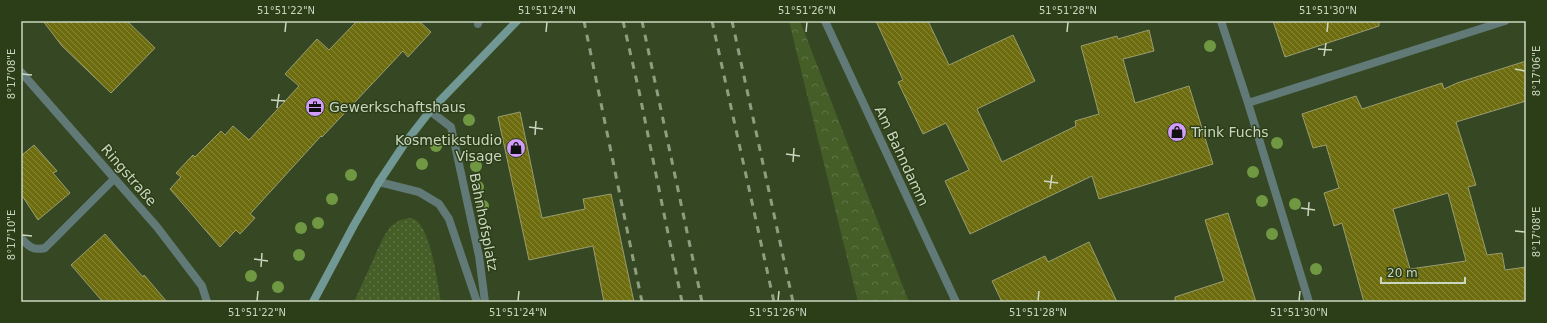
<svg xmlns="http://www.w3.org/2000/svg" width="1547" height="323" font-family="'DejaVu Sans',sans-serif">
<defs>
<pattern id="grass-dots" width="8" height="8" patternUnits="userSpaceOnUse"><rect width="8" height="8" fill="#455e28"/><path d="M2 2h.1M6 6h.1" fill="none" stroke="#5e7445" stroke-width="1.8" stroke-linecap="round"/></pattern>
<pattern id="forest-crowns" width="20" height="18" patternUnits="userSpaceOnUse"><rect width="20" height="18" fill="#455e28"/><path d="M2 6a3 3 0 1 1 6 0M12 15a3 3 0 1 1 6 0" fill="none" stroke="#5e7445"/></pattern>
<pattern id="building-back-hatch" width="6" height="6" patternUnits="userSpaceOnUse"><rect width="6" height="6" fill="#6d6d0f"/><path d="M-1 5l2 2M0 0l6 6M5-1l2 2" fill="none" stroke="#87883b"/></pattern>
</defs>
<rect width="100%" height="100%" fill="#364823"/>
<path fill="url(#grass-dots)" d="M409 218C412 218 415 219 417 221 432 235 437 282 441 302H354L383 238 390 227 400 220Z"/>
<path fill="url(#forest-crowns)" d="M789 21H800L909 302H858Z"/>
<path fill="url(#building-back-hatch)" stroke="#9a9c6e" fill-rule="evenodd" d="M43 21H127L155 48 111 93 62 46Z
M357 21H419L431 32 408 57 403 51 322 137 321 136 250 214 255 218 240 234 236 230 220 247 170 189 181 177 176 173 193 155 195 157 221 131 225 135 233 126 249 140 299 86 285 74 317 39 329 50Z
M876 21H928L949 65 1013 35 1035 81 977 109 1002 162 1076 126 1075 121 1099 114 1081 46 1117 36 1118 39 1149 30 1154 51 1123 59 1135 103 1189 86 1213 164 1099 199 1092 176 970 234 945 181 969 170 946 123 923 134 898 82 903 80Z
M1273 21H1379V26L1285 57Z
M1526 61V101L1456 122 1476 185 1468 187 1487 255 1502 253 1505 270 1526 267V302H1364L1342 223 1334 226 1324 193 1339 188 1326 145 1313 148 1302 114 1356 96 1362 109 1442 83 1444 89 1457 83ZM1448 193 1466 261 1410 269 1393 209Z
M520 112 542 218 585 209 583 199 611 194 634 302H604L593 246 529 260 498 117Z
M34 145 57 171 53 173 70 193 38 220 21 194V156Z
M1228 213 1256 302H1175V297L1224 281 1205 220Z
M105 234 143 277 144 275 167 302H103L71 265Z
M1089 242 1117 302H1002L992 281 1045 256 1048 262Z"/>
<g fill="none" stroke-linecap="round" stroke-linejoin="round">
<path stroke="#617a77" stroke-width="8" d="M478 24 479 21
M21 238C28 246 33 251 45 248L114 179"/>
<path stroke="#617a77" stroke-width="8" d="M825 21 956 302
M1221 21 1248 103 1309 302
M21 72 157 227 202 286 207 302
M1248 103 1505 21
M430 111 451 127 479 256 485 302
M379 182 419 192 439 204 449 219 477 302"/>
<path stroke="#719895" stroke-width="8" d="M313 302 354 225 379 182 405 143 430 111 517 21"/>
<path stroke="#8f9d81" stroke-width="3" stroke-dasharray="7 7" stroke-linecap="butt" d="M584 21 642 302
M623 21 639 91 682 302
M642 21 702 302
M712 21 774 302
M732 21 793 302"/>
</g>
<g fill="#709843">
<circle cx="1210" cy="46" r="6"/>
<circle cx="469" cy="120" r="6"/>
<circle cx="1277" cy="143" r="6"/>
<circle cx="436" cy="146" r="6"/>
<circle cx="422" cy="164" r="6"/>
<circle cx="476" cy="166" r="6"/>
<circle cx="1253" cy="172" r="6"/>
<circle cx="351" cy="175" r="6"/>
<circle cx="478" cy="187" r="6"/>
<circle cx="332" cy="199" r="6"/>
<circle cx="1262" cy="201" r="6"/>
<circle cx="1295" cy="204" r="6"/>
<circle cx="483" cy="206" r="6"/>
<circle cx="318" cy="223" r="6"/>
<circle cx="301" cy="228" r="6"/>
<circle cx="1272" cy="234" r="6"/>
<circle cx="299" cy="255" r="6"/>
<circle cx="1316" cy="269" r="6"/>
<circle cx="251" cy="276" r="6"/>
<circle cx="278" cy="287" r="6"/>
</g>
<path fill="none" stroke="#cad6c0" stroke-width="1.5" d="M285 32 286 22M546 32 547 22M806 32 807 22M1067 32 1068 22M1327 32 1328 22M1318 49 1332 50M1324 56 1326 43M1515 69 1525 71M22 74 32 75M271 100 285 101M277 108 279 94M529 127 543 129M535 135 536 121M786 154 800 156M793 162 794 148M1044 181 1058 183M1050 189 1052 175M1301 208 1315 210M1308 216 1309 202M1515 231 1525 232M22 235 32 236M254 259 268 261M261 267 262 253M257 301 258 291M518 301 519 291M778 301 779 291M1038 301 1039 291M1299 301 1300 291"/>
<defs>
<g id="office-disc" transform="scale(1)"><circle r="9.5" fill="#d39cfc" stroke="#2c3e18"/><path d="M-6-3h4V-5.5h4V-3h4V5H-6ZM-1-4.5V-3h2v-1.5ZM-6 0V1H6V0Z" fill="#111"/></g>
<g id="shop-disc" transform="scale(1)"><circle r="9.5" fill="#d39cfc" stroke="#2c3e18"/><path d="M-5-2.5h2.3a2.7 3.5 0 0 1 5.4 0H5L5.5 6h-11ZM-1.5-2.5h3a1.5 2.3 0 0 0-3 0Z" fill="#111"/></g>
</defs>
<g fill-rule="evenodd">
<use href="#office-disc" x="315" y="107"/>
<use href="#shop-disc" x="1177" y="132"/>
<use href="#shop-disc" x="516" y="148"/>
</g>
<g text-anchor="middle" stroke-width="3" stroke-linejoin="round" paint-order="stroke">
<g font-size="14" fill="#cad6c0" stroke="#2c3e18" text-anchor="start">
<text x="329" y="112">Gewerkschaftshaus</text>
<text x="1191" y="137">Trink Fuchs</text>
<text x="502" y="145" text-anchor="end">Kosmetikstudio<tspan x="502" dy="16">Visage</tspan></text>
</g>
<g font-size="14" fill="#cad6c0" stroke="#2c3e18">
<text transform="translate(902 156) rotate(65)" y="5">Am Bahndamm</text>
<text transform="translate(129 175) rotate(49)" y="5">Ringstraße</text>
<text transform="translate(484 222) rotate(79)" y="5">Bahnhofsplatz</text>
</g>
</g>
<rect width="1547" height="323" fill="none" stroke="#2c3e18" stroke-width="44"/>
<path d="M1381 277v6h84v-6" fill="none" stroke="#cad6c0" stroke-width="2"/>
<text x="1387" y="277" font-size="12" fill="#cad6c0" stroke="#2c3e18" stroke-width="3" paint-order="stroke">20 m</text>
<rect x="22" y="22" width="1503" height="279" fill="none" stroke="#cad6c0" stroke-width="1.5"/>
<g font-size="10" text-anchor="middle" fill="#cad6c0">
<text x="286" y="14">51°51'22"N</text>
<text x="547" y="14">51°51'24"N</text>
<text x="807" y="14">51°51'26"N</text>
<text x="1068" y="14">51°51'28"N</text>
<text x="1328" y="14">51°51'30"N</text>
<text transform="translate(1536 71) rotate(-90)" y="4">8°17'06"E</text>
<text transform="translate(11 74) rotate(-90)" y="4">8°17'08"E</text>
<text transform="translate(1536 232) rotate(-90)" y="4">8°17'08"E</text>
<text transform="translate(11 235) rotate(-90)" y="4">8°17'10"E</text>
<text x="257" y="316">51°51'22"N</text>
<text x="518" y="316">51°51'24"N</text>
<text x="778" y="316">51°51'26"N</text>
<text x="1038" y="316">51°51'28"N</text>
<text x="1299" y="316">51°51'30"N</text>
</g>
</svg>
